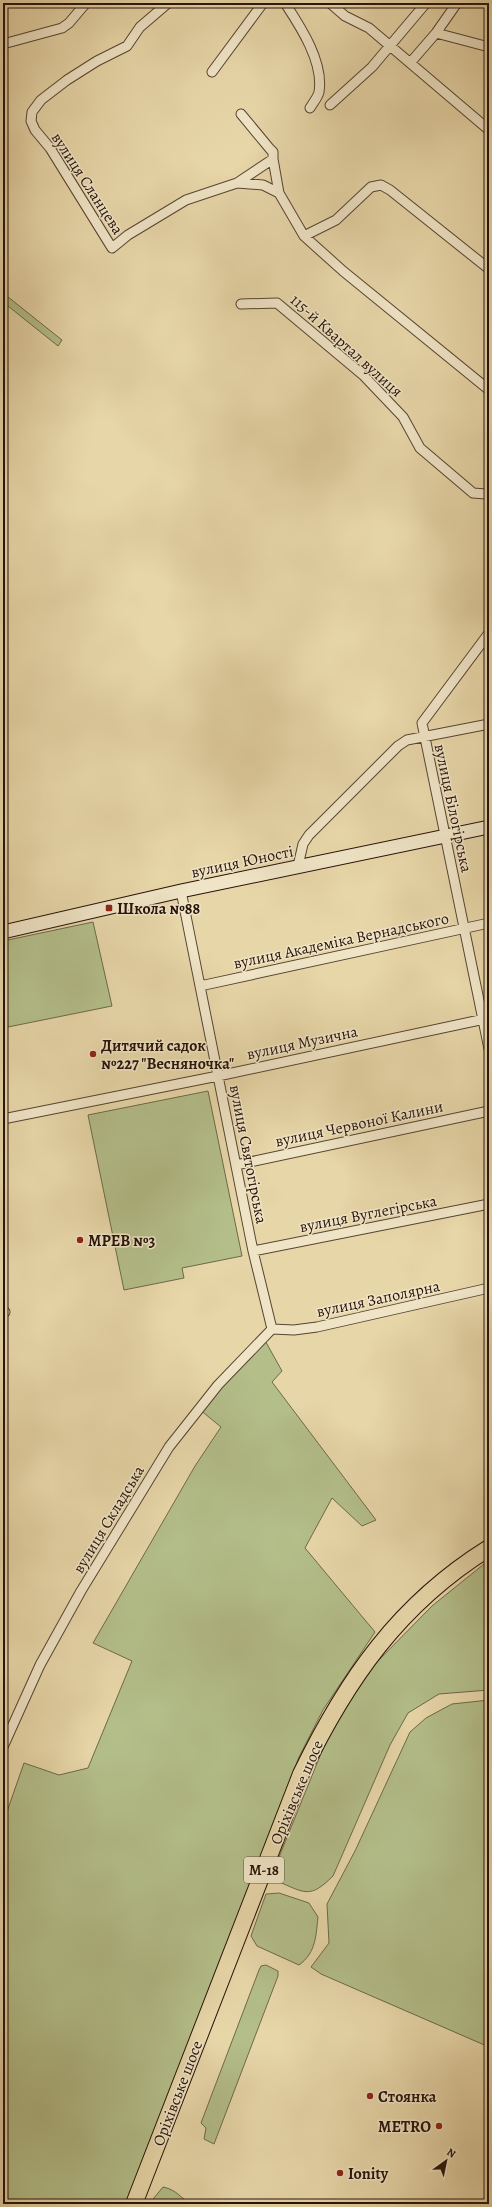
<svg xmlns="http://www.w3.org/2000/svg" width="492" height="2207" font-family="Alegreya,serif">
<rect width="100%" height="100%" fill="#e7d6a8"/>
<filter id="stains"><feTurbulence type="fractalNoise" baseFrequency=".005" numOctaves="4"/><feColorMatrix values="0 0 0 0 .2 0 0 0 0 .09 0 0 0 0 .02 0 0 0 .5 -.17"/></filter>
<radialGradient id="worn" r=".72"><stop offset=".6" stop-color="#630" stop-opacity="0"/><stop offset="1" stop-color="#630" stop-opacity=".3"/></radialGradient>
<path fill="#b3be89" stroke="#6d6849" d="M3 293 62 340 58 346 3 302Z
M93 922 112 1006 3 1028V941Z
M208 1091 242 1256 182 1268 184 1278 124 1290 88 1115Z
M263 1337 282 1371 272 1382 376 1520 362 1526 332 1498 305 1548 375 1632 323 1710 299 1757 130 2204H3V1823L24 1763 59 1775 88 1768 132 1661 93 1643 195 1466 221 1427 199 1409Z
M489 1560V1690L439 1694 408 1713 390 1745 333 1876C310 1899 305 1893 277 1881L279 1857 335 1719 371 1668 432 1606Z
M489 1700V1723L485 1724 489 1751V2047L321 1974 311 1967 329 1943 327 1904 355 1851 410 1732 426 1718 452 1704Z
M279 1893 309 1903 318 1917C316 1935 316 1953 299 1965L257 1946 251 1936 266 1894Z
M266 1965 278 1971V1976L214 2144 204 2139 206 2128 201 2123 259 1970 261 1966Z
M163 2187C178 2190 180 2199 193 2204H149Z"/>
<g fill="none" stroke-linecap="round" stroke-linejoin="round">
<g stroke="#574331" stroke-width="11">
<path id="street" d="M168 3 140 27 127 46 97 61 67 80 41 100 32 112 31 121 35 130 50 148 112 248 128 235 186 200 237 183 273 159V152L270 149 241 114
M285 3C300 26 324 62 319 92 318 97 313 103 310 108
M330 3 345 16 369 28 489 130
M436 33 489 47
M3 44 62 28 69 23 86 3
M410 63 436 33 457 3
M212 72 263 3
M330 105 372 67 426 3
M273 159 279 193 304 236 343 271 489 390
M237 183 263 185 279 193
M304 236 336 220 371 187 381 185 390 190 489 269
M241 304 277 303 363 375 403 417 420 448 473 493 486 494 489 491
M489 633 422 723 489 1049
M298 866 303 844 309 835 398 746 407 740 489 724
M181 891 253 1251 272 1329
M200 986 489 923
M3 1119 218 1076 489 1018
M236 1165 489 1111
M253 1251 489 1204
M3 1313 5 1312
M272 1329 294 1330 317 1327 489 1288
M3 1747 40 1665 81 1591 169 1447 218 1385 272 1329"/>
</g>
<g stroke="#271209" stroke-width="15">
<path id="secondary" d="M3 932 181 891 489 827"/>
</g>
<g stroke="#271209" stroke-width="18">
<path id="highway" d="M134 2204 301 1774C347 1679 399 1604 489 1548"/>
</g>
<use href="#street" stroke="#efe4c6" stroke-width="9"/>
<use href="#secondary" stroke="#efe4c6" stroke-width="13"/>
<use href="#highway" stroke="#e7d6a8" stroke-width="16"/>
</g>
<g fill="#8f2418" stroke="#efe4c6" stroke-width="1.5">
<rect x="105" y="904" width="8" height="8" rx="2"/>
<circle cx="93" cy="1054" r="4"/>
<circle cx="80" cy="1240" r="4"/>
<circle cx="370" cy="2096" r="4"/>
<circle cx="439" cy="2126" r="4"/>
<circle cx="340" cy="2173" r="4"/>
</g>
<g text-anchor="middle" stroke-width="3" stroke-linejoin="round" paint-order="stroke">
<rect fill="#efe4c6" stroke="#635142" stroke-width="1" x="244" y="1857" width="40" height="26" rx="3"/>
<g font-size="15" font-weight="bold" fill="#271209">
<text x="264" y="1875">М-18</text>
</g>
<g font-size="16" fill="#271209" stroke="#efe4c6">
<text transform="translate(88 183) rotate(57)" y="6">вулиця Сланцева</text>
<text transform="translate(347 345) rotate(42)" y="6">115-й Квартал вулиця</text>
<text transform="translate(454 808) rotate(78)" y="6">вулиця Білогірська</text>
<text transform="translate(242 861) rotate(-12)" y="6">вулиця Юності</text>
<text transform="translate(341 940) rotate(-12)" y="6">вулиця Академіка Вернадського</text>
<text transform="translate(302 1042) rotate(-12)" y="6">вулиця Музична</text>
<text transform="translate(359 1123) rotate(-12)" y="6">вулиця Червоної Калини</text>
<text transform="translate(249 1154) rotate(79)" y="6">вулиця Святогірська</text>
<text transform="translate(368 1213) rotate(-11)" y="6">вулиця Вуглегірська</text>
<text transform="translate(378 1298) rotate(-12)" y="6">вулиця Заполярна</text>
<text transform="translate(108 1519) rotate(-59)" y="6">вулиця Складська</text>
<text transform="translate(296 1792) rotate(-67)" y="6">Оріхівське шосе</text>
<text transform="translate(177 2093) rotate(-69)" y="6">Оріхівське шосе</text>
</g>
<g font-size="16" font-weight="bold" fill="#271209" stroke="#efe4c6" text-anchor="start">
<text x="117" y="914">Школа №88</text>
<text x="101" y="1051">Дитячий садок<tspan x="101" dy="18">№227 "Весняночка"</tspan></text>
<text x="88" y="1246">МРЕВ №3</text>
<text x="378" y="2102">Стоянка</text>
<text x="431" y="2132" text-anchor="end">METRO</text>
<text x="348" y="2179">Ionity</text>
</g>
</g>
<rect width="492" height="2207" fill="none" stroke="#e7d6a8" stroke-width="16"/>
<rect x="4" y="4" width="484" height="2199" fill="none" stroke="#271209" stroke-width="2"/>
<rect x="8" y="8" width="476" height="2191" fill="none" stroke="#271209"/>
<g transform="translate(446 2161) rotate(33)" stroke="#efe4c6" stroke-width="3" paint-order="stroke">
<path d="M0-3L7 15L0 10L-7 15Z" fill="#271209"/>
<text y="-6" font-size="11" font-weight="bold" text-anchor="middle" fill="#271209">N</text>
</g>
<rect width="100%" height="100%" filter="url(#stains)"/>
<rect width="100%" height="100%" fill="url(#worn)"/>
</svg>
